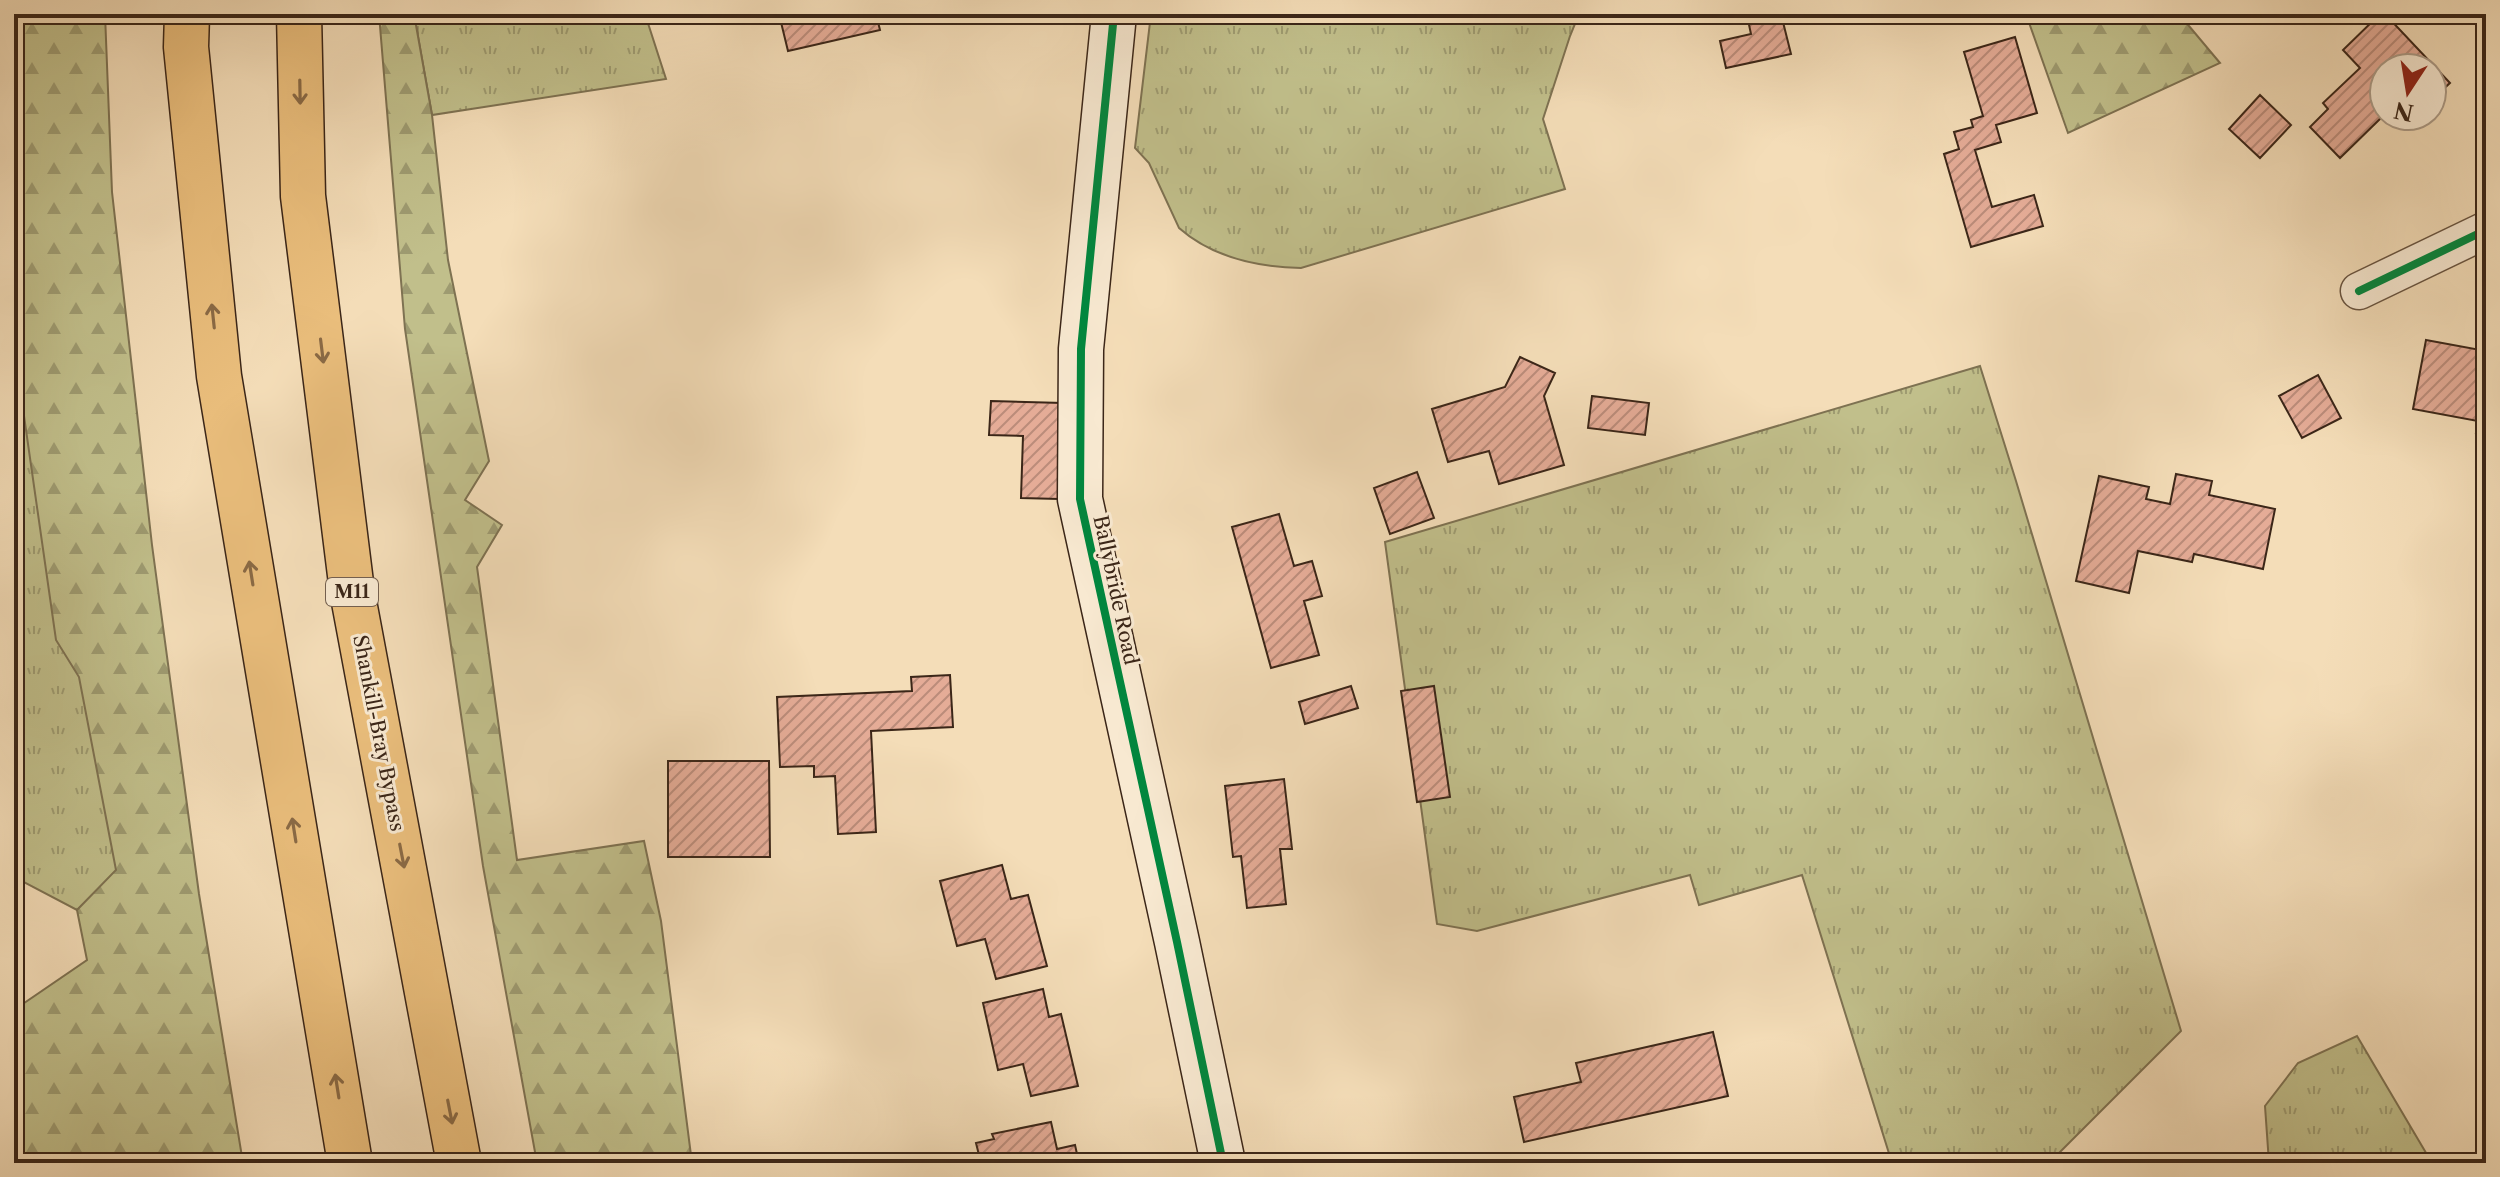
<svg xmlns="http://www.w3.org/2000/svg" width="2500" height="1177" font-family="'Libre Caslon Text',serif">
<defs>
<pattern id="grass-tufts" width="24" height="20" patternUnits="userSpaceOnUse" patternTransform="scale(2)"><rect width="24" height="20" fill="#c1bf8b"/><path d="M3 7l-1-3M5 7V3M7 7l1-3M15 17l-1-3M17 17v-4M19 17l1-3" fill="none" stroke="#9e9b71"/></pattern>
<pattern id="forest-firs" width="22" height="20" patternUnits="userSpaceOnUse" patternTransform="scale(2)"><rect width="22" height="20" fill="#c1bf8b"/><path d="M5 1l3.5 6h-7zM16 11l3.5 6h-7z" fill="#9e9b71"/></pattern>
<pattern id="building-hatch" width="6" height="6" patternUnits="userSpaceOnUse" patternTransform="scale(2)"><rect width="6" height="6" fill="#e5ac97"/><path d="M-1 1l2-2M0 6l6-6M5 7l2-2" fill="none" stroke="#bb8c7a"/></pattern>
</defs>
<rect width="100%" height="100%" fill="#f4ddb8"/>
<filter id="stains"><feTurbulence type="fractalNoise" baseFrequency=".0025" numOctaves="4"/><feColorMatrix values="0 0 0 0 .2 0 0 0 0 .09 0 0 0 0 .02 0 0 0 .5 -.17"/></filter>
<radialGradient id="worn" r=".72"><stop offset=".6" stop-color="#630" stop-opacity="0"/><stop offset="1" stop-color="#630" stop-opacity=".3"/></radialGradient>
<path fill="url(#grass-tufts)" stroke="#7e7252" stroke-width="2" d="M14 14 128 859 77 910 14 877Z
M414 14H645L666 79 432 115Z
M1151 14H1579L1570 36 1543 119 1565 189 1301 268C1257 267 1213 258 1179 228L1149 163 1135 148Z
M1980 366 2016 481 2181 1031 2049 1163H1892L1802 875 1699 905 1690 875 1477 931 1437 924 1385 542Z
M2357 1036 2432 1163H2269L2265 1106 2298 1063Z"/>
<path fill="url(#forest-firs)" stroke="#7e7252" stroke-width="2" d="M14 14H105L112 192 152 545 199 894 243 1163H14V1010L87 960 77 910 116 870 79 677 56 640 14 346Z
M379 14H414L432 115 448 260 489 461 465 500 502 525 477 567 517 860 644 841 661 921 692 1163H537L483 866 405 329Z
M2026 14H2179L2220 63 2068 133Z"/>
<path fill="url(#building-hatch)" stroke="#3b2618" stroke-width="2" d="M779 14H876L880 30 788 51Z
M1773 14H1781L1791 54 1726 68 1720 41 1751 34 1748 20Z
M2380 14H2385L2450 83 2432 100V68H2384V115L2340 158 2310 127 2328 109 2323 103 2360 68 2343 50Z
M2015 37 2037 113 1996 125 2001 142 1975 150 1992 207 2034 195 2043 226 1971 247 1944 154 1959 149 1954 132 1973 127 1971 120 1983 116 1964 52Z
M2260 95 2291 125 2260 158 2229 129Z
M2426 340 2486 351V434L2476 433 2478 421 2413 409Z
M1520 357 1555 373 1544 396 1564 465 1499 484 1489 451 1448 462 1432 409 1505 387Z
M2318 375 2341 418 2302 438 2279 396Z
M1592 396 1649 403 1645 435 1588 428Z
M991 401 1063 403 1059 499 1021 498 1023 436 989 435Z
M1417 472 1434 518 1390 534 1374 488Z
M2176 474 2212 481 2209 495 2275 509 2263 569 2194 554 2192 562 2138 551 2129 593 2076 581 2099 476 2149 487 2146 499 2170 504Z
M1279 514 1294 566 1312 561 1322 596 1304 601 1319 655 1271 668 1232 527Z
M950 675 953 727 871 731 876 832 838 834 835 776 814 777V766L780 767 777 697 912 691 911 677Z
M1351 686 1358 708 1305 724 1299 702Z
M1434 686 1450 797 1417 802 1401 691Z
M668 761H769L770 857H668Z
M1284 779 1292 849H1280L1286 904 1247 908 1241 856 1233 857 1225 786Z
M1002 865 1011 899 1028 895 1047 966 996 979 985 939 957 946 940 881Z
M1043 989 1049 1017 1061 1014 1078 1086 1031 1096 1023 1064 998 1070 983 1003Z
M1713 1032 1728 1096 1524 1142 1514 1097 1581 1082 1576 1063Z
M1051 1122 1057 1149 1075 1145 1079 1163H981L976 1143 994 1139 992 1134Z
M2486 1147V1163H2457Z"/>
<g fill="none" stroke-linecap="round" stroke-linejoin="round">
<g stroke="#695440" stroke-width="39">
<path id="street" d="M2359 291 2486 230"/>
</g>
<g stroke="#3b2618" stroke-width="47">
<path id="secondary" d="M1114 14 1081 349 1080 499 1177 942 1223 1163"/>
</g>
<g stroke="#3b2618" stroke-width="47">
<path id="highway" d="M187 14 186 47 219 376 350 1163
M299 14 303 196 352 591 459 1163"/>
</g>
<use href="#street" stroke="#f8e9d1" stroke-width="36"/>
<use href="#secondary" stroke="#f8e9d1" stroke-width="44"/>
<use href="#highway" stroke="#eabe7c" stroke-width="44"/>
<g stroke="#f8e9d1" stroke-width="13">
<path id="cycleway" d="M1114 14 1081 349 1080 499 1177 942 1223 1163
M2359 291 2486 230"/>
</g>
<use href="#cycleway" stroke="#00873e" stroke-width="8"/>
</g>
<defs><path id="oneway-shaft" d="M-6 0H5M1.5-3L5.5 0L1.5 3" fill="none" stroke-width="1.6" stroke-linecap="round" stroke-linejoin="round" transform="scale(2)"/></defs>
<g stroke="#8a6a45">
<use href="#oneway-shaft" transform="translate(300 92) rotate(89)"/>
<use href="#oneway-shaft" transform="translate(213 316) rotate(-96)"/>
<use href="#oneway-shaft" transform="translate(322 351) rotate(83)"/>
<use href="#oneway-shaft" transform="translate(251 573) rotate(-99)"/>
<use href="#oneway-shaft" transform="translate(294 830) rotate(-99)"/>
<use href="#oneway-shaft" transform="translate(402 856) rotate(79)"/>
<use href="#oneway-shaft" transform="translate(337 1086) rotate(-99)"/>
<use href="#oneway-shaft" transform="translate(450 1112) rotate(79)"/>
</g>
<g text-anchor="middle" stroke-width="6" stroke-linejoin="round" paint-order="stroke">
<rect fill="#f8e9d1" stroke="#746050" stroke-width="2" x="326" y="578" width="52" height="28" rx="6"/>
<g font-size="18" font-weight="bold" fill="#3b2618">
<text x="352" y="598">M11</text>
</g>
<g font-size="20" fill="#3b2618" stroke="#f8e9d1">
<text transform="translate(1116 590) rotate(78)" y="7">Ballybride Road</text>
<text transform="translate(379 733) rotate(79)" y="7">Shankill-Bray Bypass</text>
</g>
</g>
<rect width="2500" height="1177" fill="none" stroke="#f4ddb8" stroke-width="48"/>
<rect x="16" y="16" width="2468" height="1145" fill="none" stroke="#3b2618" stroke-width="4"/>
<rect x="24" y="24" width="2452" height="1129" fill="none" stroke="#3b2618" stroke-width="2"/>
<g transform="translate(2408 92) rotate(192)"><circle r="38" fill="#f8e9d1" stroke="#ac9b87" stroke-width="2"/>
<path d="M0-6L14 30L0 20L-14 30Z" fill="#8f2418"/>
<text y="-12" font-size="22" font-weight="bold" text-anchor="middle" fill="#3b2618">N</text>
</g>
<rect width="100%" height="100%" filter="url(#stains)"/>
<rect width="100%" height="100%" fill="url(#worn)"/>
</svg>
